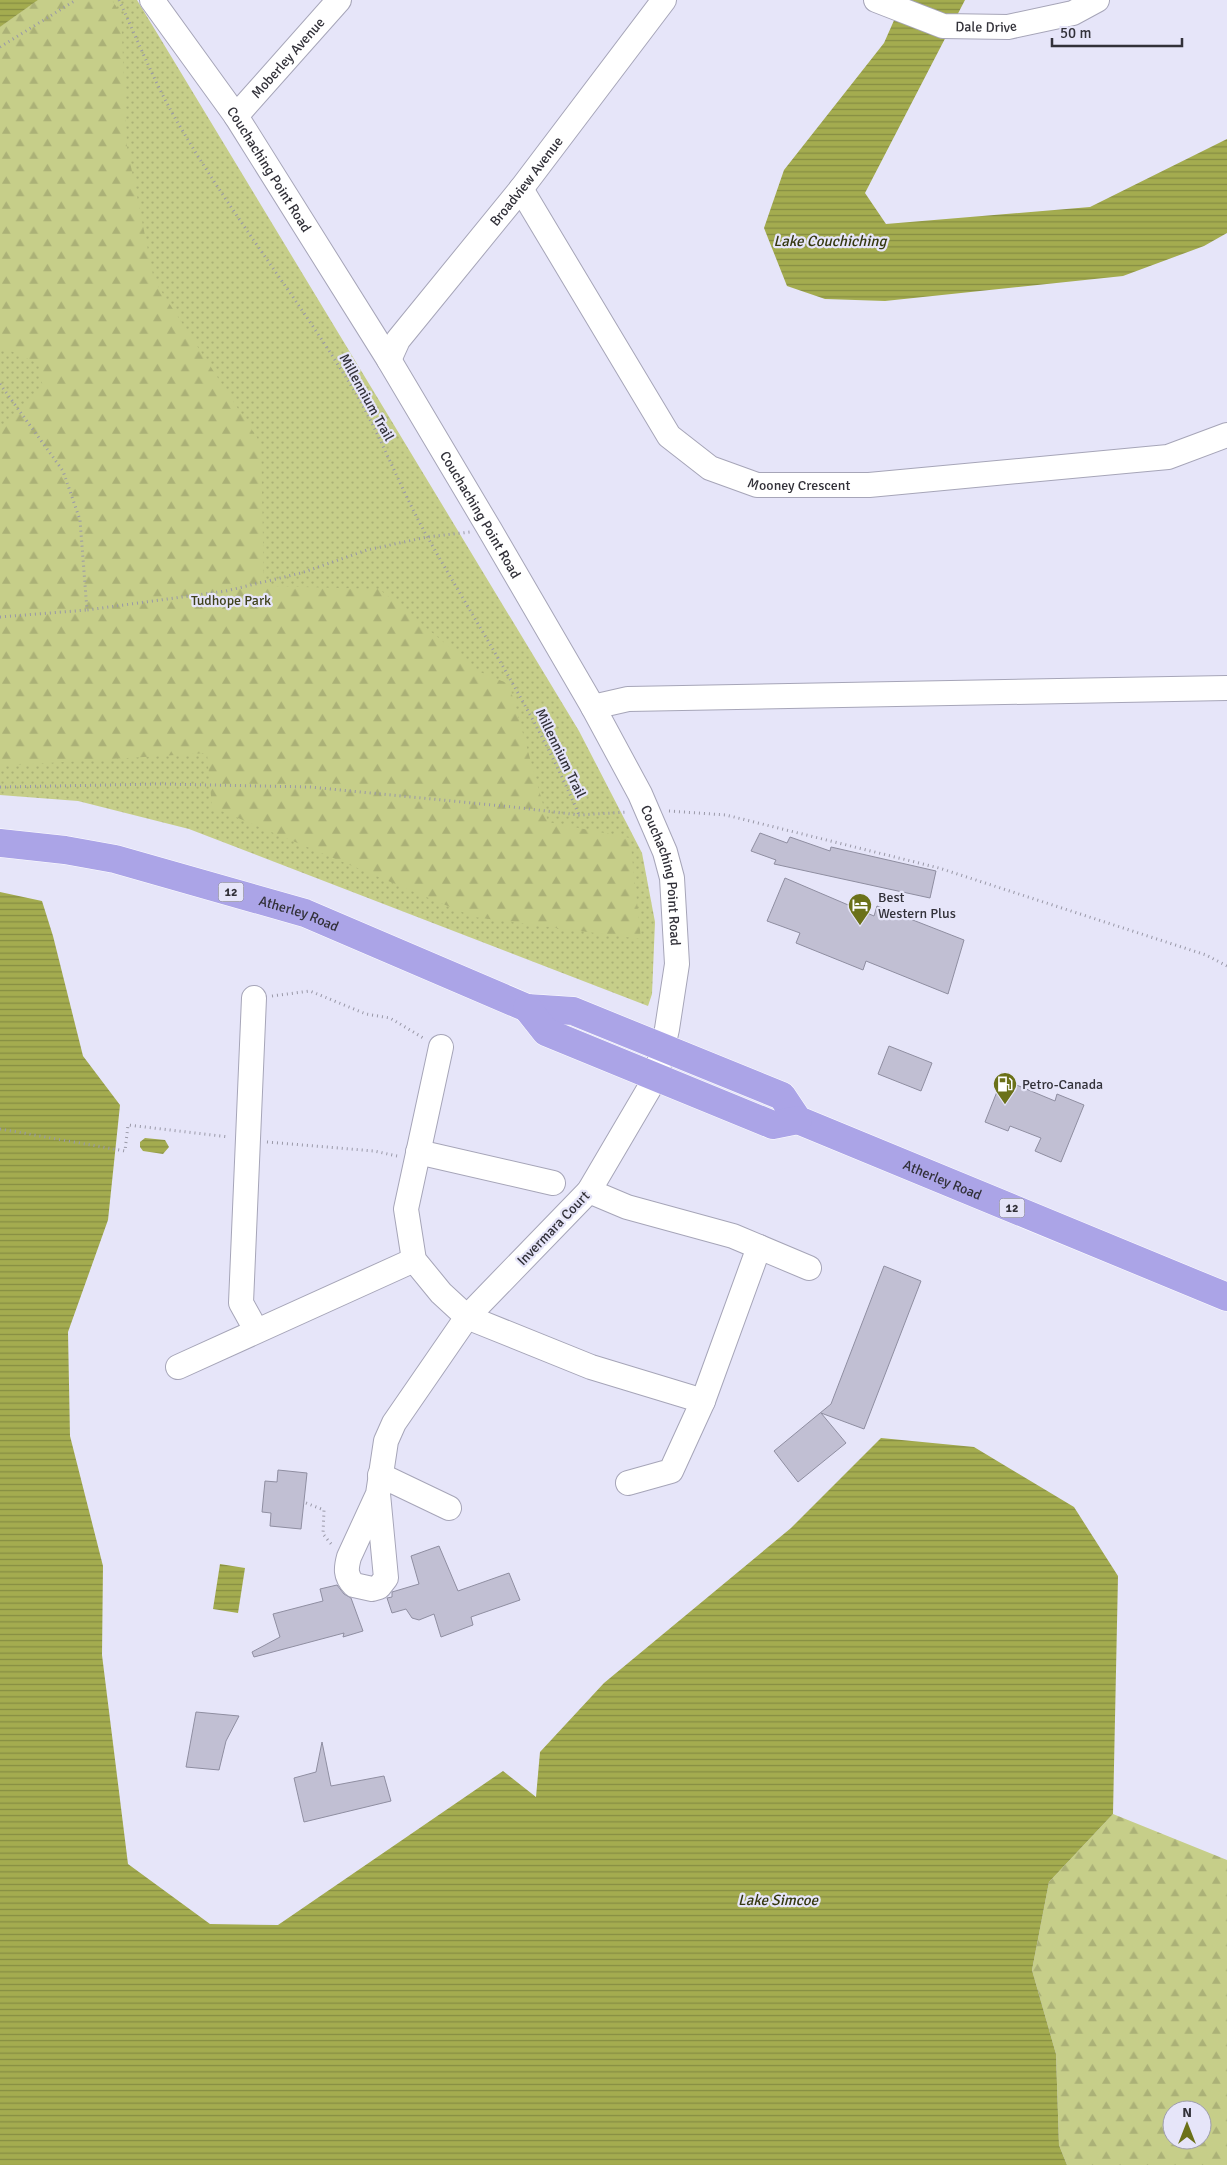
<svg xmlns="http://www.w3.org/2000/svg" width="1227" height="2165" font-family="Signika,sans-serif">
<defs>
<pattern id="grass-dots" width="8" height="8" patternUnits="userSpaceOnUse" patternTransform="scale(1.25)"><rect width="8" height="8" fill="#c6ce89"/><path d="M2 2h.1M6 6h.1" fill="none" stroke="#abb177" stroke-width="1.8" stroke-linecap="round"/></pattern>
<pattern id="forest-firs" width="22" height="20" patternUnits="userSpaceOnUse" patternTransform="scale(1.25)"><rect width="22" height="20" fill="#c6ce89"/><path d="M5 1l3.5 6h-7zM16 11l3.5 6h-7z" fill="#abb177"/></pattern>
<pattern id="water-rules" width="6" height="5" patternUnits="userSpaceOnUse" patternTransform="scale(1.25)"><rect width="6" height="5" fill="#a4ac4f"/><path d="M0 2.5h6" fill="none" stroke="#868d43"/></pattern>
</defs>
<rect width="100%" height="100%" fill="#e6e5f9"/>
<path fill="url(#grass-dots)" d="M38 0H137L579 731 642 853 655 922 652 994 648 1006 189 829 78 801 0 795V27Z"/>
<path fill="url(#forest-firs)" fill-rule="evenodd" d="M38 0H112L121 14 127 147 154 280 261 444 264 586 379 589 480 672 509 684 548 822 630 838 641 939 474 917 212 807 207 753 0 766V432L43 389 39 364 0 346V27Z
M1113 1814 1227 1860V2165H1067L1059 2145 1056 2054 1032 1970 1049 1882ZM1172 2110H1202V2140H1172Z"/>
<path fill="url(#water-rules)" d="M0 0H38L0 27Z
M903 0H965L865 193 886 224 1090 207 1227 139V233L1204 246 1123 276 885 301 825 299 787 286 764 228 784 170 884 43Z
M0 892 42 901 53 936 83 1056 120 1105 108 1220 68 1332 70 1436 103 1566 102 1655 128 1864 210 1924 278 1925 503 1771 536 1797 540 1752 604 1683 791 1528 881 1438 974 1447 1074 1507 1118 1576 1113 1814 1049 1882 1032 1970 1056 2054 1059 2145 1067 2165H0Z
M145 1138 165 1140 169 1147 163 1154 143 1151 140 1147V1142Z
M220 1564 245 1568 238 1613 213 1609Z"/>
<path fill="#c1bfd3" stroke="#8f8ea1" d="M760 833 787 843 790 837 830 851 831 847 936 871 930 898 774 864 776 860 751 851Z
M785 878 874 916 877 906 964 940 948 994 866 961 863 970 796 943 800 933 767 921Z
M889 1046 932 1063 921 1091 878 1074Z
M1002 1079 1055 1101 1057 1094 1084 1105 1061 1162 1035 1151 1041 1138 1010 1126 1008 1131 985 1122Z
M884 1266 921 1281 864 1429 821 1413 846 1443 798 1482 774 1451 831 1404Z
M278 1470 307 1473 301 1529 270 1526 271 1513 262 1512 265 1481 277 1482Z
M439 1546 458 1591 509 1573 520 1600 471 1617 473 1625 441 1637 434 1614 419 1620 412 1618 406 1609 392 1613 387 1598 392 1597V1592L419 1584 411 1556Z
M337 1585 344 1594 351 1598 363 1631 343 1637 344 1633 254 1657 252 1652 280 1637 273 1614 323 1601 320 1589Z
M196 1712 239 1716 226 1741 219 1770 186 1767Z
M322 1742 331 1786 384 1776 391 1801 304 1822 294 1778 316 1772Z"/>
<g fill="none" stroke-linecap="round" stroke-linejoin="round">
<g stroke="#a6a5b8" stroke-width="26">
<g id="minor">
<path id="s1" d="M152 0 236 116 389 360 490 530 593 707 640 794 665 852 672 878 677 964 667 1029 656 1077 589 1191 467 1317 394 1423 386 1441 378 1494 349 1557C346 1568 345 1576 354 1585L372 1589 379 1587 386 1578 378 1494"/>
<path id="s2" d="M876 0 943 26 1008 27 1073 13 1097 0"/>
<path id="s3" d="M236 116 339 0"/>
<path id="s4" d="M521 189 669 436 710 468 757 485H869L1168 457 1227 435"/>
<path id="s5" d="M389 360 398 340 521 189 664 0"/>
<path d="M593 707 628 699 1227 688"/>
<path d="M254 998 241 1303 256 1330"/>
<path d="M441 1047 406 1209 414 1260 441 1293 467 1317 591 1367 703 1401"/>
<path d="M418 1152 553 1183"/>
<path d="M589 1191 627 1207 733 1236 809 1268"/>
<path d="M178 1367 414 1260"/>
<path d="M380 1475 449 1508"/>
<path d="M628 1483 671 1471 703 1401 759 1247"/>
</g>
</g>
<g stroke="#fff" stroke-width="29">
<g id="highway">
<path id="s6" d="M0 843 65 850 115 859 305 913 527 1008 573 1011 782 1096 798 1120 1227 1297"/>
<path d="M527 1008 546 1032 773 1125 798 1120"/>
</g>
</g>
<path stroke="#9998a7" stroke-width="3" stroke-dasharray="1 4" stroke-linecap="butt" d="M119 0C138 41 155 84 178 123 229 211 293 292 347 379 378 427 399 487 428 538 480 630 538 718 579 815
M0 47 76 0
M0 384 63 471 80 520 87 610 226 591 301 573 367 550 427 537 470 532
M0 617 87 610
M0 787 161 784 310 787 513 807 579 815 628 812
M669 811 726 815 939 868 1206 955 1227 966
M272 996 310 991 366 1014 390 1018 425 1039
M0 1129 125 1151 128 1125 229 1137
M267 1142 374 1151 397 1156
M306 1503 324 1510 323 1534 332 1545"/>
<use href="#minor" stroke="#fff" stroke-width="24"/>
<use href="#highway" stroke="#aba4e7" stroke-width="28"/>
</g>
<defs>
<g id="hotel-pin" transform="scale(1.25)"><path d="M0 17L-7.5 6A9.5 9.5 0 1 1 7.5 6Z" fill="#6b7119" stroke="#e6e5f9"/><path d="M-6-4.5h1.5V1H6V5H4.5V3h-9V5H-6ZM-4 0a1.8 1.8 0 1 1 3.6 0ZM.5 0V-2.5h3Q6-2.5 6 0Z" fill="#fff"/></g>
<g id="fuel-pin" transform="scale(1.25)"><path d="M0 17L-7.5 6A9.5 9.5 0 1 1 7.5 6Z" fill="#6b7119" stroke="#e6e5f9"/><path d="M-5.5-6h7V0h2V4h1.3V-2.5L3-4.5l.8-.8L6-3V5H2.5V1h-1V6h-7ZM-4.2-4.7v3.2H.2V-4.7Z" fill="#fff"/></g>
</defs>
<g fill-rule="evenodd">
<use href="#hotel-pin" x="860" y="905"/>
<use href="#fuel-pin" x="1005" y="1084"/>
</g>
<g text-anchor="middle" stroke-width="4.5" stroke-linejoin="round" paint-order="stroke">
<g fill="#e6e5f9" stroke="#686773" stroke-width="1">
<rect x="218.5" y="882.5" width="25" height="19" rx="4"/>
<rect x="999.5" y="1198.5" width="25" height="19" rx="4"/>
</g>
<g font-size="12" font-weight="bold" fill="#323139">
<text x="231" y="896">12</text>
<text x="1012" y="1212">12</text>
</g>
<g font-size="14" fill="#323139" stroke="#e6e5f9">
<text dy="5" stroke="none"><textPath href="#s2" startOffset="115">Dale Drive</textPath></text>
<text dy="5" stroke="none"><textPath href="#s3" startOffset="78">Moberley Avenue</textPath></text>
<text dy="5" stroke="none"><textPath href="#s1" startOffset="206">Couchaching Point Road</textPath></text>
<text dy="5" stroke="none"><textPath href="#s5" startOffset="226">Broadview Avenue</textPath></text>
<text transform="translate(367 397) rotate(61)" y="5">Millennium Trail</text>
<text dy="5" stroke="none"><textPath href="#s4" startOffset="432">Mooney Crescent</textPath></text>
<text dy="5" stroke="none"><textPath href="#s1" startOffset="611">Couchaching Point Road</textPath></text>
<text transform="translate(561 753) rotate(64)" y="5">Millennium Trail</text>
<text dy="5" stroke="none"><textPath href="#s1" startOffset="1018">Couchaching Point Road</textPath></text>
<text dy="5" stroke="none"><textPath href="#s6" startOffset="308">Atherley Road</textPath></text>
<text dy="5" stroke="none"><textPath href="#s6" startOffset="1012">Atherley Road</textPath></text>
<text transform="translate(553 1228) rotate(-46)" y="5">Invermara Court</text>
</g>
<g font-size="14" fill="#3f421b" stroke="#e6e5f9">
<text x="231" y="605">Tudhope Park</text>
</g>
<g font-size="14" fill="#323139" stroke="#e6e5f9" text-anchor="start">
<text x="878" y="902">Best<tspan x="878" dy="16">Western Plus</tspan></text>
<text x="1022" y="1089">Petro-Canada</text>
</g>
<g font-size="15" font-style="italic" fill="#353810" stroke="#e6e5f9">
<text x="830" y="246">Lake Couchiching</text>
<text x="778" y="1905">Lake Simcoe</text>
</g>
</g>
<g transform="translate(1187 2125)"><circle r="24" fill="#e6e5f9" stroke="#9e9dac"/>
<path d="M0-4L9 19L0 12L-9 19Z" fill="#6b7119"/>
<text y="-8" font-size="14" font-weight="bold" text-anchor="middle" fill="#323139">N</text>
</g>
<path d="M1052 38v8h130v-8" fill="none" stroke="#323139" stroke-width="2.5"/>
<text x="1060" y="38" font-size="15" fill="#323139" stroke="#e6e5f9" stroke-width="4" paint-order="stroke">50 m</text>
</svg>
